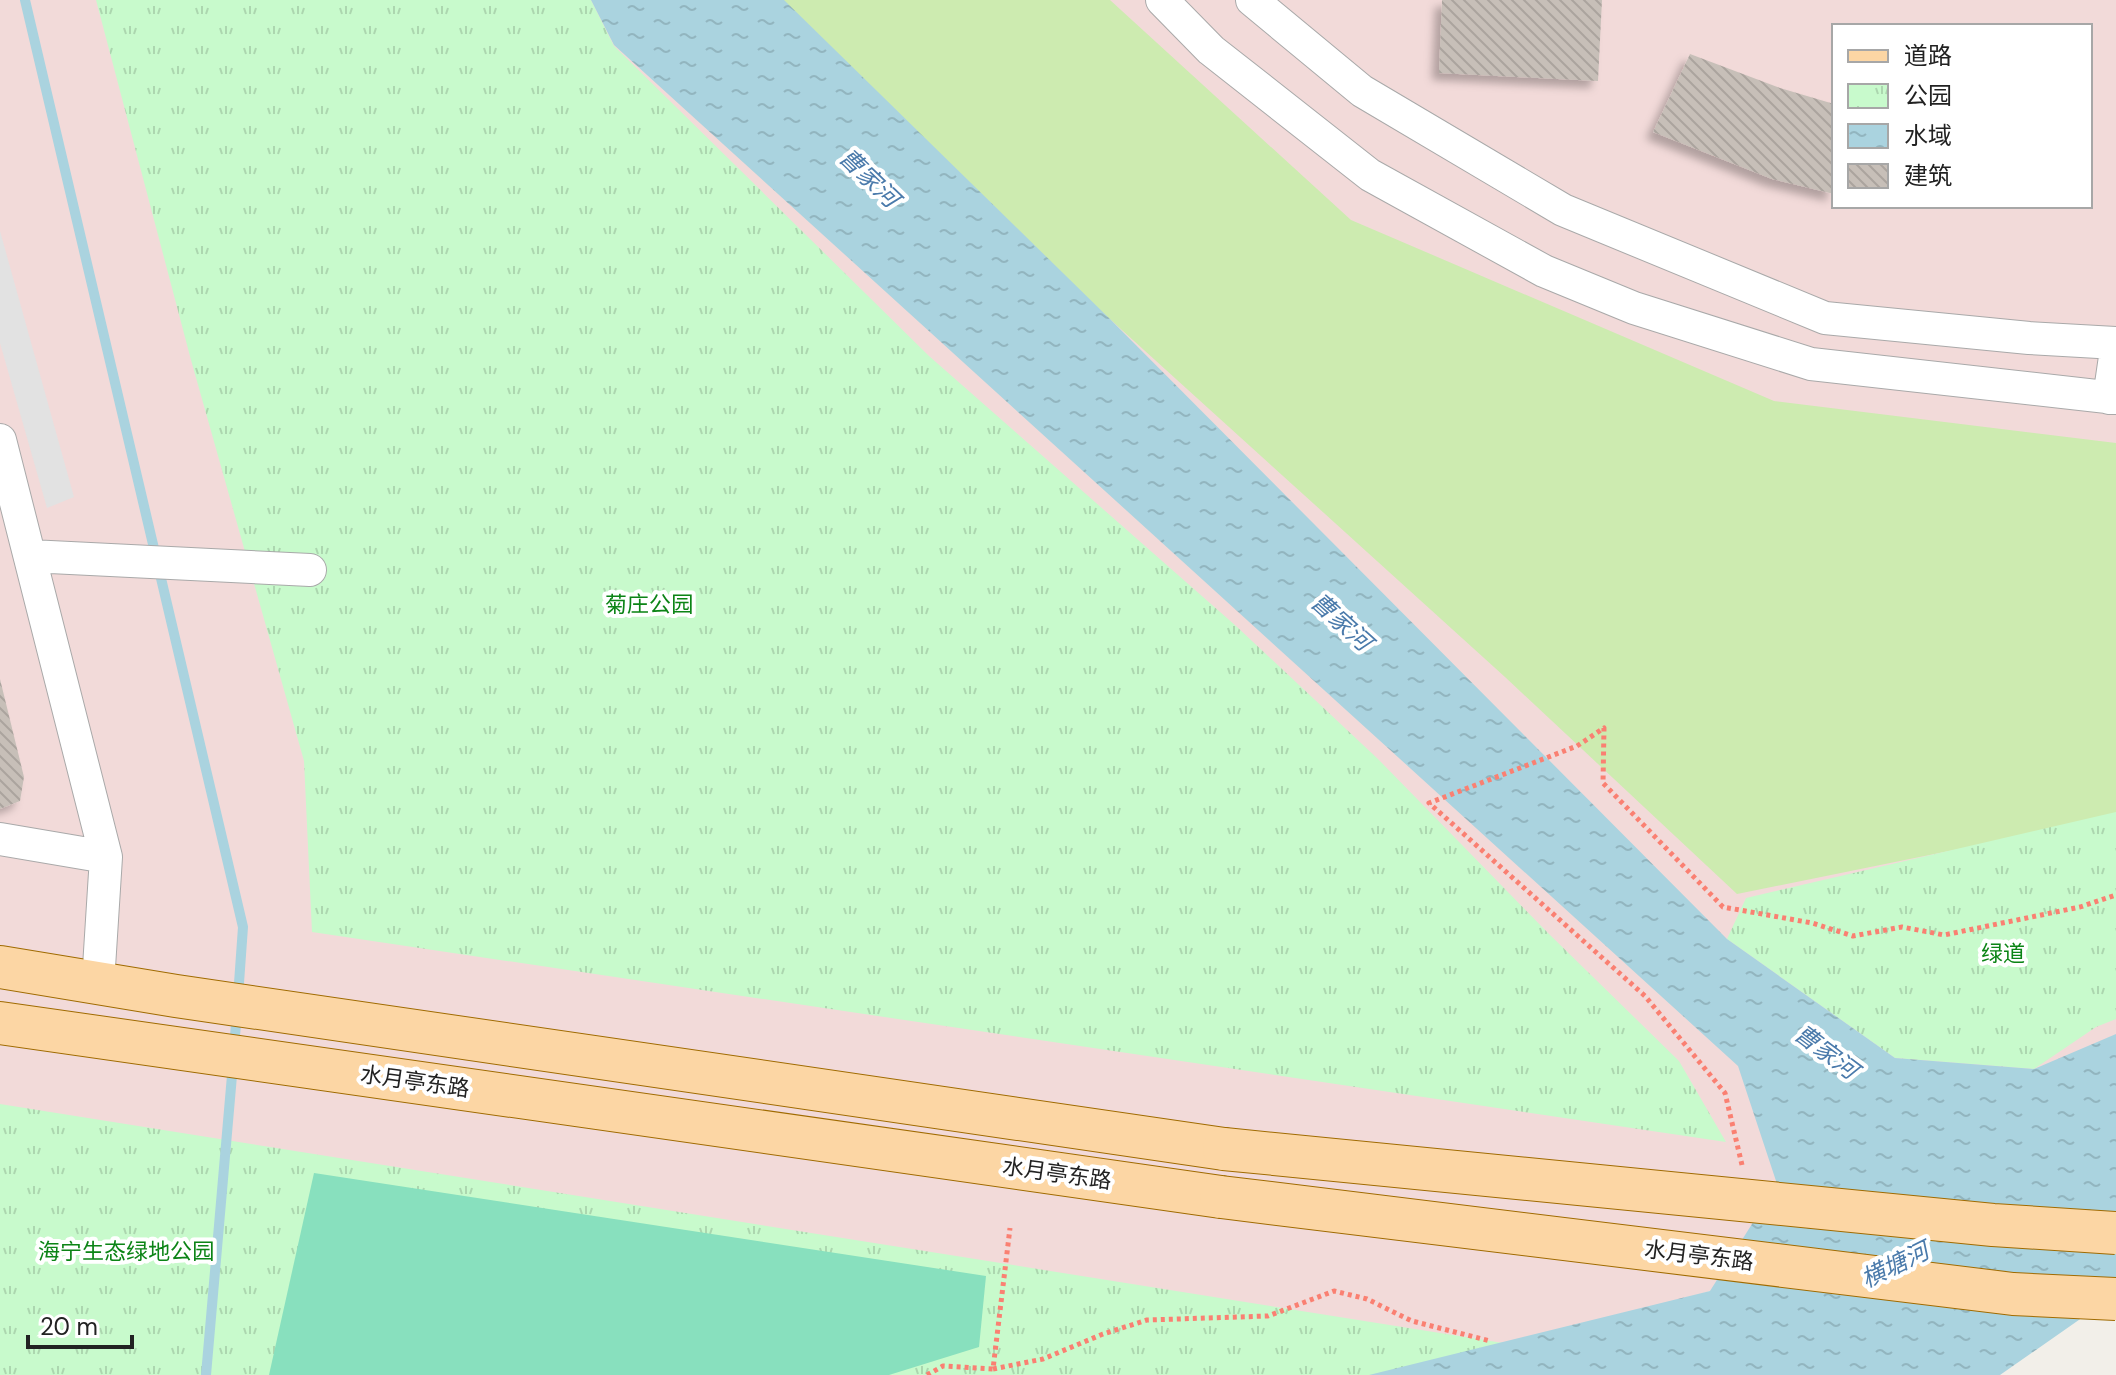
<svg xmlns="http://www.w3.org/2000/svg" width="2116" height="1375" font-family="'DM Sans','Noto Sans SC',sans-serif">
<defs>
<pattern id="park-tufts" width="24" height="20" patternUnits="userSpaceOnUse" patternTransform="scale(2)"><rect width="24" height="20" fill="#c8facc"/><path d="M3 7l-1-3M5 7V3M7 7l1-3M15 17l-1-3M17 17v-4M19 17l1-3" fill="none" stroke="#acd6af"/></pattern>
<pattern id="water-ripples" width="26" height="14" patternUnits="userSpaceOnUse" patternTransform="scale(2)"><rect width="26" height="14" fill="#aad3df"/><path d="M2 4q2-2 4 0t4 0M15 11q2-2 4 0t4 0" fill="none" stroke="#92b5bf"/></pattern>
<pattern id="building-back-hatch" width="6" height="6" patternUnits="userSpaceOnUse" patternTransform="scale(2)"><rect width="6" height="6" fill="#c7bfb8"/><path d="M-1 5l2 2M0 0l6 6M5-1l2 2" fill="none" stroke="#aba49e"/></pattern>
<filter id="shadow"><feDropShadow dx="-7" dy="7" stdDeviation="4" flood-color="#0004"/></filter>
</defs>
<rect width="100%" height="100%" fill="#f2efe9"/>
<path fill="#f2dad9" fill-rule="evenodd" d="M0 0H2116V1159L2030 1198 1421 1375H0ZM1834 26H2090V206H1834Z"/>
<path fill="#cdebb0" d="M780 0H1110L1351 220 1774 401 2116 443V817L1737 894 1505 677 921 148Z"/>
<path fill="url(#park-tufts)" d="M96 0H591L614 46 929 356 1236 626 1378 759 1548 933 1679 1061 1726 1142 312 932 304 761 191 360Z
M2116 812V1019L2096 1027 2034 1069 1895 1058 1727 939 1746 898Z
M0 1104 1522 1346 1413 1375H0Z"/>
<path fill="#88e0be" d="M314 1173 986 1276 979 1347 889 1375H269Z"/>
<path fill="#e2e2e2" d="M0 231 74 497 47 508 0 343Z"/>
<path fill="url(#water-ripples)" d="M591 0H784L1110 319 1727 939 1895 1058 2034 1069 2116 1034V1294L2000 1375H1369L1710 1291 1777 1184 1738 1066 614 45Z"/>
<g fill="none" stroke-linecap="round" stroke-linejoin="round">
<path stroke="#aad3df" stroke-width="10" d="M25 0 243 927 238 997
M234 1048 237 1012
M206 1375 233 1064"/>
</g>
<path fill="url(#building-back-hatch)" filter="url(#shadow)" d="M1442 0H1602L1598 81 1439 73Z
M1690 54 1780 88 1834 104V194L1772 179 1653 132Z
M0 679 24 777 20 801 0 809Z"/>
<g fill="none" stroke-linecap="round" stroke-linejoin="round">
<g stroke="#a9a9a9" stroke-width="34">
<path id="minor" d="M1162 0 1211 50 1370 175 1544 271 1634 308 1811 364 2116 398
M1252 0 1362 91 1563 210 1825 318 2029 338 2116 343
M2109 398 2116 350
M0 440 106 857 98 983
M30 556 310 570
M0 839 106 857"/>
</g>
<g stroke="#a06b00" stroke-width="44">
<path id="major" d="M0 967 176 996 1224 1149
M0 1023 1221 1197"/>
</g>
<path stroke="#fa8072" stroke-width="5" stroke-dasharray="4 4" stroke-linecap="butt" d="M1742 1165 1725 1093 1645 996 1429 803 1577 746 1604 728 1603 783 1723 907 1812 923 1853 936 1902 927 1944 935 2080 907 2116 895
M993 1369 1043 1359 1103 1334 1147 1320 1268 1316 1334 1291 1367 1299 1412 1321 1490 1341
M927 1375 943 1366 993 1369 1010 1228"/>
<use href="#minor" stroke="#fff" stroke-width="32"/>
<use href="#major" stroke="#fcd6a4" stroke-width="42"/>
<g stroke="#a06b00" stroke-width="44" stroke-linecap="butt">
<path id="major-bridge" d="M1224 1149 1993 1225 2116 1233
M1221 1197 2013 1294 2116 1299"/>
</g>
<use href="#major-bridge" stroke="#fcd6a4" stroke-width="42"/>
</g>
<g text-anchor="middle" stroke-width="8" stroke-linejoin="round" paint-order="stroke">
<g font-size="22" fill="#0c8416" stroke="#fff">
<text x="649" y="612">菊庄公园</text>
<text x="2003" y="961">绿道</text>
<text x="126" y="1259">海宁生态绿地公园</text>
</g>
<g font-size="22" fill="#222" stroke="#fff">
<text transform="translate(415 1081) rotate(8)" y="8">水月亭东路</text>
<text transform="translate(1057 1173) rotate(8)" y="8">水月亭东路</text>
<text transform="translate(1699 1255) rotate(7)" y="8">水月亭东路</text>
</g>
<g font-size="24" font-style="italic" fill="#4a7aab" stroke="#fff">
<text transform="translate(869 178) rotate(44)" y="8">曹家河</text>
<text transform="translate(1341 622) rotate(42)" y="8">曹家河</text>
<text transform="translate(1826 1052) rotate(37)" y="8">曹家河</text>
<text transform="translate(1895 1265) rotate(-26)" y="8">横塘河</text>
</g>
</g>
<rect x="1832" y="24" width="260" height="184" fill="#ffffff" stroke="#a7a7a7" stroke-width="2"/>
<rect x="1848" y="50" width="40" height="12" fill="#fcd6a4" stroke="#a7a7a7" stroke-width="2"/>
<text x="1904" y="64" font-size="24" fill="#222222">道路</text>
<rect x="1848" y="84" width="40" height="24" fill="url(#park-tufts)" stroke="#a7a7a7" stroke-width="2"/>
<text x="1904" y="104" font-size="24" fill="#222222">公园</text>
<rect x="1848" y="124" width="40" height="24" fill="url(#water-ripples)" stroke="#a7a7a7" stroke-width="2"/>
<text x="1904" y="144" font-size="24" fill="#222222">水域</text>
<rect x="1848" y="164" width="40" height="24" fill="url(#building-back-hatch)" stroke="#a7a7a7" stroke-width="2"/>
<text x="1904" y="184" font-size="24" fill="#222222">建筑</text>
<path d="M28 1335v12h104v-12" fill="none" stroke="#222222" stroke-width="4"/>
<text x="40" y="1335" font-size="24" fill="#222222" stroke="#ffffff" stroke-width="6" paint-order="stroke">20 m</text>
</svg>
